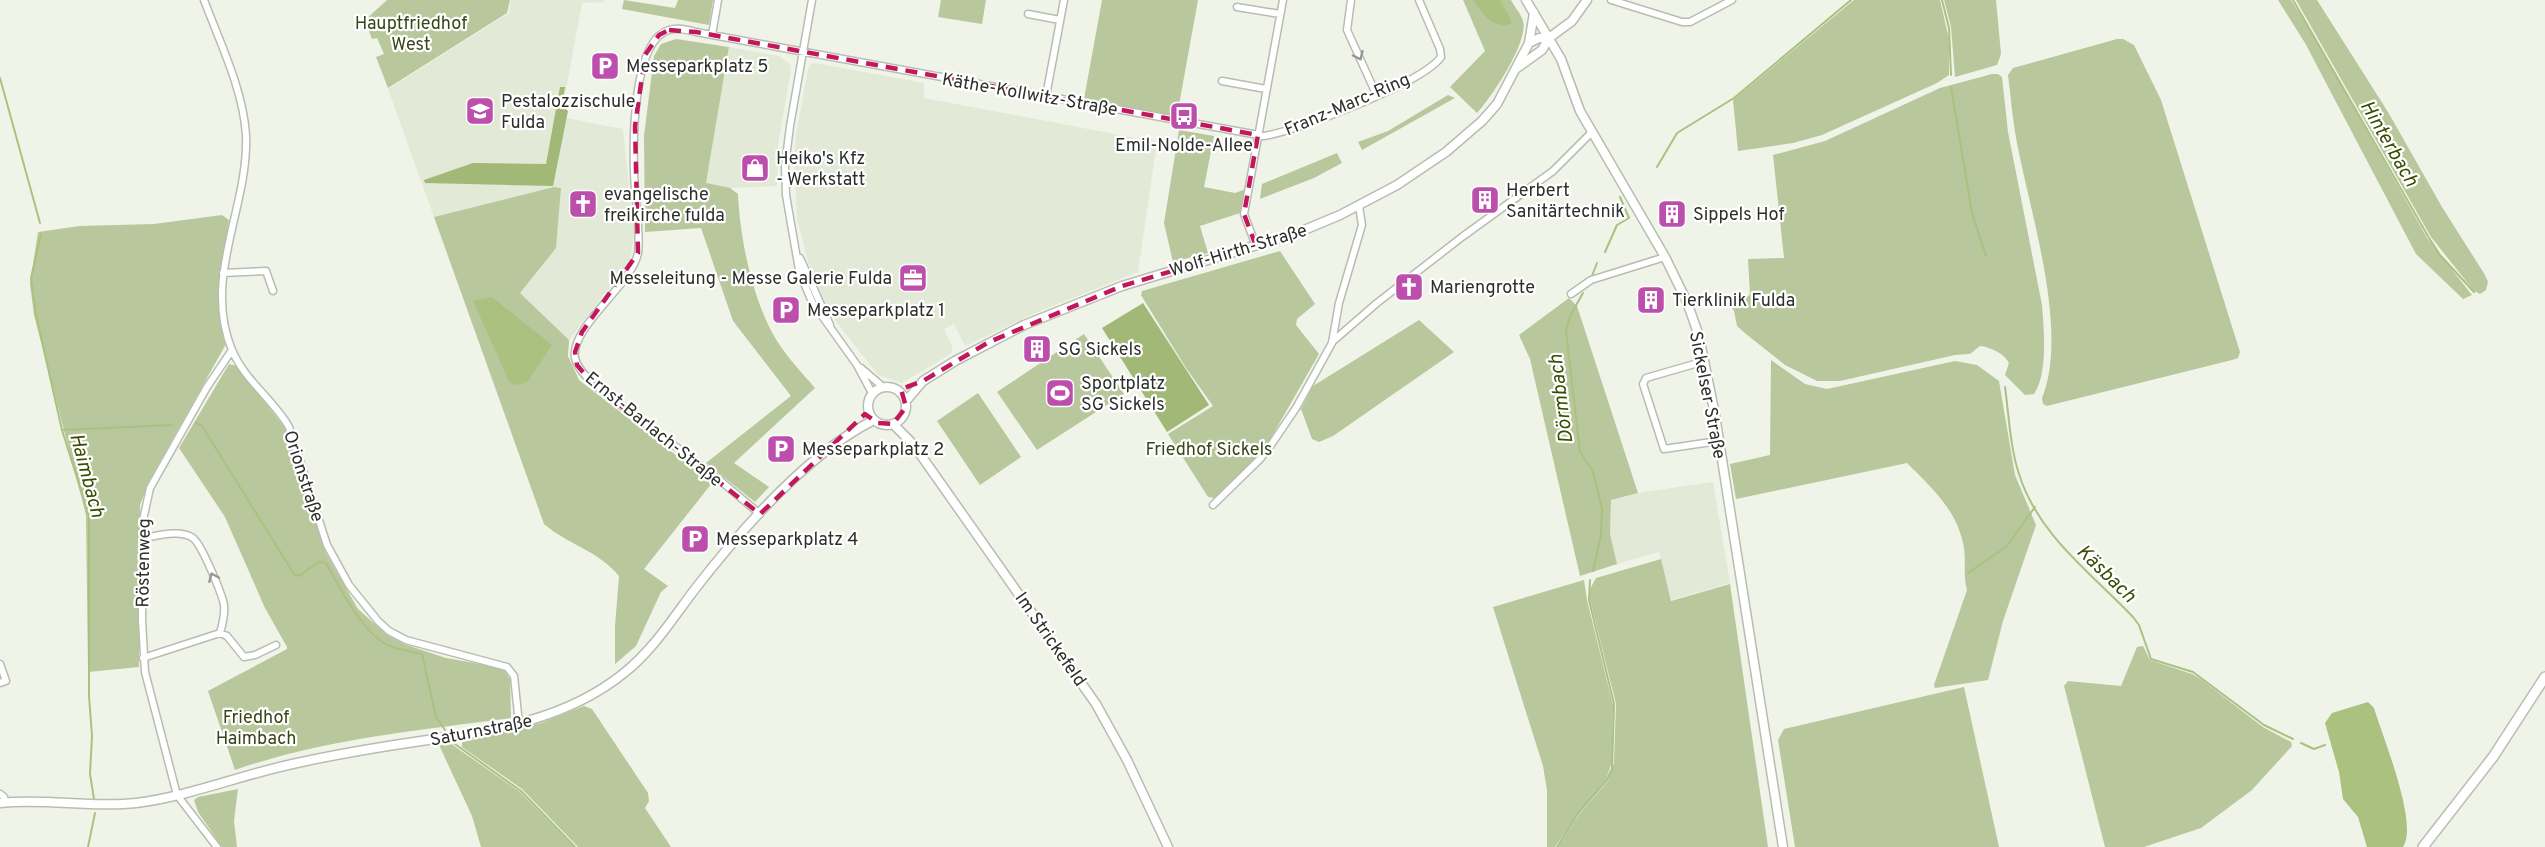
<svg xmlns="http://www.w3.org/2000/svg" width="2545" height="847" font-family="Overpass,sans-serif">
<rect width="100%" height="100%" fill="#f0f4e8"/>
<path fill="#e2e9d6" d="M511 0H604L603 2 582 3 563 105 566 118 623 129 634 234 630 261 569 340 519 292 556 248 561 188 554 187 434 217 388 89 509 13Z
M729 47 779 56 790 64 791 70 778 146 777 186 730 188 706 184Z
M815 63 924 83V98L1157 142 1138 272 1035 313 965 346 954 324 944 329 952 346V352L948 356 902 383 878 375 838 324 822 297 807 259 797 219 794 161 796 134 808 70 811 64Z
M1713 482 1730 583 1671 600 1659 552 1617 564 1610 534 1611 500 1644 492Z"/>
<path fill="#b8c79c" d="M387 0H510L507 13 388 88 376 57 384 54 377 38 372 39 365 20Z
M624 0 675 8 678 0H713L709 25 622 9Z
M941 0H986L982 24 938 17Z
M1102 0H1198L1177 116 1084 99Z
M1463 0H1511C1514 6 1521 14 1523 21 1529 42 1491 98 1477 113L1450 87 1485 51Z
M1854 0H1940L1949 39V75L1937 83 1822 135 1793 143 1738 151 1733 100Z
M1944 0H1996L2001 54 1997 65 1955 77 1951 27Z
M2278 0H2291L2315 38 2427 238 2472 295 2463 299 2416 254 2305 43Z
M2296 0H2317L2388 112 2442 207 2485 275 2488 282 2486 290 2480 294 2474 291 2431 237Z
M676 39 729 47 706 183 730 188 738 194C740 240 753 302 777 341 788 358 802 373 815 388L734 463 769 487 755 502 706 463 791 396 733 321 701 228 645 232 644 136 654 56 661 44Z
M2117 39H2123L2134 45 2161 100 2240 352 2238 358 2232 360 2047 406 2043 404 2042 398C2069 333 2031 215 2018 148 2013 124 2011 99 2008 75L2013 68Z
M1992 74H1998L2002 77 2008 132 2042 305C2044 329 2048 374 2034 394L2025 395 2005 375 2009 363C2004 353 1990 347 1980 346L1970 354 1955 355 1840 381H1817L1785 365 1746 334 1737 326 1734 311 1728 303 1750 295 1748 259 1784 258 1773 155 1825 141 1940 88Z
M1448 95 1455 98 1362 150 1358 142 1388 131Z
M1179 130 1214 136 1204 187 1235 193 1246 189 1240 213 1200 226 1208 253 1173 262 1164 223Z
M1337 153 1342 163 1314 178 1260 199 1262 184Z
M554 187 561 188 556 248 520 293 569 340 568 356 579 380 712 483 644 569 668 586 661 592 636 646 615 664V626L619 576C599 551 567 544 544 524L434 217Z
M222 215 229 220 219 278V299L226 344 149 481 140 505 139 667 88 672 86 515 34 315 30 284 38 232 79 226 154 224Z
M1280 251 1315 304 1297 319 1296 325 1319 354 1271 438 1258 455 1215 498 1208 497 1168 434 1213 406 1186 368 1141 295 1142 291Z
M1569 298 1577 306 1638 493 1611 500 1610 534 1617 564 1580 576 1530 359 1519 335Z
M1419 320 1454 352 1333 436 1319 442 1312 439 1301 409 1313 386Z
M1084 334 1124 394 1037 450 997 392Z
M1771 360 1805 384 1827 389 1955 361 1977 365 1999 381 2015 475 2036 525 2003 621 1988 680 1935 688 1934 685 1967 590C1963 576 1966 562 1964 548 1958 511 1932 488 1907 463L1736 499 1730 464 1770 455Z
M229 364 237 366 285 428 326 553 358 609 387 635 404 644 446 658 492 666 504 670 510 679 511 718C420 730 323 739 235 770L208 691 287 649V647L265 608 225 517 179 448Z
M978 393 1021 457 980 485 937 421Z
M1661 559 1671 601 1730 584 1768 847H1558L1580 813 1608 781 1614 763 1616 704 1590 600V589L1596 578Z
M1584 580 1587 600 1613 705 1612 762 1606 780 1579 812 1555 847H1547V790L1543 766 1493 607Z
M2143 646 2150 660 2192 674 2202 680 2263 727 2291 742 2292 746 2252 790 2201 828 2144 847H2105L2064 686 2068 681 2121 686 2137 647Z
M1964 687 1999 847H1795L1778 740 1784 729Z
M584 706 592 709 648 793 649 801 645 808 671 847H578L522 789 462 747V742L541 723Z
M450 743 520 792 574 847H481L472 816 439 745Z
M238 789 234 821 237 847H222L198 812 194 800 198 797Z"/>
<path fill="#a2b877" d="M560 87H565L562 105 568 111 553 186 425 183 424 180 473 163 546 164Z
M1143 303 1209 405 1167 432 1102 328Z"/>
<path fill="#abc180" d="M1473 0H1500L1511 20V24C1493 30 1482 13 1473 0Z
M492 297 552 345 528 381C522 385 515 387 509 381L473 301Z
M2368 702 2374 708C2382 735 2419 824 2403 847H2367L2358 817 2343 799 2339 772 2325 723 2332 713Z"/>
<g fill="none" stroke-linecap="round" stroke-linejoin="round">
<path stroke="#abc180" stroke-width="2" d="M1942 0 1949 28 1951 75
M2293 0 2429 238 2440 255 2474 292
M0 78 40 223
M1951 87 1972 213 1986 256
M1657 167 1677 133 1734 98 1851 0
M41 234 31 278 36 315 62 430 89 516V696L92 736 90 774 94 799
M1605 252 1617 225 1629 218 1620 197
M1592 276 1597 263
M1583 293 1570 316 1566 331 1580 452 1593 471 1602 509 1601 535 1593 571
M2005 387C2009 416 2010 447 2019 474 2038 535 2091 573 2133 617L2139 625 2151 659 2193 672 2264 725 2293 739
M196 423 202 426 294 574 299 576 319 562 326 563C338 585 361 628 381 641 392 649 409 651 422 654L436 717 445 730
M62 430 172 425
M1968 573 2006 547 2035 507
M2301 743 2314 749 2325 745
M455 744 521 791 575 847
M88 847 95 813
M1557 847 1579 812 1607 780 1612 769 1614 704 1589 600 1590 580"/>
<g stroke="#b8bdb1" stroke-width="9">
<path id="street" d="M204 0C220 43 243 89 246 135 249 207 202 278 232 350 245 381 273 399 289 427L327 545 349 585 378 621 389 631 406 640 507 667 514 676 519 724
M812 0 790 126 785 166 786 195 799 270 804 283 812 302 857 365 872 393
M1351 0 1347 30 1377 96
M1611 0 1682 22H1690L1732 0
M1237 7 1280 14
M1028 14 1060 20
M712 35 718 0
M1222 81 1266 89
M1046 96 1064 0
M1256 246 1244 214 1283 0
M800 258 830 325
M223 273 266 271 273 291
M1571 294 1591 280 1665 257
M1332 342 1377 303 1462 237 1553 171 1592 132
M1705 361 1646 378 1643 384 1664 449 1718 441
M861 368 883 387
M1213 505 1261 458 1273 442 1296 408 1332 343 1339 303 1362 225 1359 206
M760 514 716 477 593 384C586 376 577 368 575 358 570 327 632 285 638 253 641 230 634 195 634 170 633 139 633 40 669 30 677 27 688 30 696 32L1264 136C1297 131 1423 83 1441 57L1440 49 1419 0
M143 538C157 536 180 529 193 538 202 545 222 594 224 605 225 615 223 623 220 633
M143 658 220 633 227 636 244 657 255 655 276 645
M0 664 6 681 0 683
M0 794 4 797 6 803
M217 847 177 795 145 672 142 620 143 520 150 488 207 387 232 350"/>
</g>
<g stroke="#b8bdb1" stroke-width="11">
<path id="secondary" d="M1526 0 1561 59 1580 111 1665 257 1687 302 1699 336 1715 415 1783 847
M1549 38 1572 21 1587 0
M1529 43 1534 13
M1517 68 1542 50 1549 38
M868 406a19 19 0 1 1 38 0a19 19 0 1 1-38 0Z
M906 401 923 381 955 361 1024 325 1122 286 1297 233 1340 215 1397 185 1446 152 1482 121 1497 104 1529 43 1539 38H1549
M893 424 913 444 1096 704 1127 760 1168 847
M0 803C45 798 91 808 136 803 191 796 243 774 297 763 338 754 380 747 421 741 493 731 566 720 624 673 653 650 673 618 695 589 740 531 808 453 874 420"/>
</g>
<g stroke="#b8bdb1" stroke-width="12">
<path id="primary" d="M2423 847 2493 757 2545 677"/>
</g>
<use href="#street" stroke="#fff" stroke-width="6"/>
<use href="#secondary" stroke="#fff" stroke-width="8"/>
<use href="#primary" stroke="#fff" stroke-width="9"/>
</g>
<defs><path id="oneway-chevron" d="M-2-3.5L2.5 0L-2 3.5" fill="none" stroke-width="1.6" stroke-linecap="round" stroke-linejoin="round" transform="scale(1.5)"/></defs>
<g stroke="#969795">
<use href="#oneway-chevron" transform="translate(1359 56) rotate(65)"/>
<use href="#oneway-chevron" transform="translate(213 577) rotate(-113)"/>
</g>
<path fill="none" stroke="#c2185b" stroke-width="4.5" stroke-dasharray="12 8" stroke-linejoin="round" d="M669 30 696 32 1258 135 1244 214 1256 246 1122 286 989 342 923 381 901 389 906 407 893 424 878 423 865 414 760 514 593 384 577 365 575 352 582 332 638 253 635 126 645 55 659 35Z"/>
<defs>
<g id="parking-square" transform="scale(1.5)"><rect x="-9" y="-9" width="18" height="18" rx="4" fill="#bc4eac" stroke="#fff"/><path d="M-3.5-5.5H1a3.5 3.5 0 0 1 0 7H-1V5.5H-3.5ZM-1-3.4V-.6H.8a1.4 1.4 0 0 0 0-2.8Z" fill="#fff"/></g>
<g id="school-square" transform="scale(1.5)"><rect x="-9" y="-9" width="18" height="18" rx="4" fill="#bc4eac" stroke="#fff"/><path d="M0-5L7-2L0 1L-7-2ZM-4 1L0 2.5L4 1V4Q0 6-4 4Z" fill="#fff"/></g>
<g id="bus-square" transform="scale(1.5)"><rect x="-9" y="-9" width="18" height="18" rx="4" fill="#bc4eac" stroke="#fff"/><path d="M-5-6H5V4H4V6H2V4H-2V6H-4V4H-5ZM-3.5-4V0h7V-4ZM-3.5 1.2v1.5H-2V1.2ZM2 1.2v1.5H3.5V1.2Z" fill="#fff"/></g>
<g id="shop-square" transform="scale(1.5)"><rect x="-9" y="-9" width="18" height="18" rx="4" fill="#bc4eac" stroke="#fff"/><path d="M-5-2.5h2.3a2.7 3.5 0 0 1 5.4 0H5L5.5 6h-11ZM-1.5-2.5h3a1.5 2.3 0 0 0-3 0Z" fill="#fff"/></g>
<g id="building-square" transform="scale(1.5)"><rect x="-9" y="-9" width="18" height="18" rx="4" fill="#bc4eac" stroke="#fff"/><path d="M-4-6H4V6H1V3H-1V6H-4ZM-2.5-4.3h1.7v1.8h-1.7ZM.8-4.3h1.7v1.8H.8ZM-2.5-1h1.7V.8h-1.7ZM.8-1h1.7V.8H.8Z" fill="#fff"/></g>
<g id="church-square" transform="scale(1.5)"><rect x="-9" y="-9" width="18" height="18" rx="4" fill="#bc4eac" stroke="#fff"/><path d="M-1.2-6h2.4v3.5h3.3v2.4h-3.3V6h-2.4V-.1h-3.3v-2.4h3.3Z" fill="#fff"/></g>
<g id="office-square" transform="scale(1.5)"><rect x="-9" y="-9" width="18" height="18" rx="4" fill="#bc4eac" stroke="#fff"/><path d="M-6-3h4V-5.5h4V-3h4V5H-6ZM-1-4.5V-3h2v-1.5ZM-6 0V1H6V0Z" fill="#fff"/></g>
<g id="stadium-square" transform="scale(1.5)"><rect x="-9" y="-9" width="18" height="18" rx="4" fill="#bc4eac" stroke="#fff"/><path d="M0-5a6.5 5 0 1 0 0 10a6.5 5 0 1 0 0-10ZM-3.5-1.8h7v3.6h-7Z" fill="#fff"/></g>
</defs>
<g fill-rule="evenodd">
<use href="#parking-square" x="605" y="66"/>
<use href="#school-square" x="480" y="111"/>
<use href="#bus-square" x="1184" y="116"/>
<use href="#shop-square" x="755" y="168"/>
<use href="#building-square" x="1485" y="200"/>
<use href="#church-square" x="583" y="204"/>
<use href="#building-square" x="1672" y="214"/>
<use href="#office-square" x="913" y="278"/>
<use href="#church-square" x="1409" y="287"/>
<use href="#building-square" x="1651" y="300"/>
<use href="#parking-square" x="786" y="310"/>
<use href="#building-square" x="1037" y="349"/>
<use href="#stadium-square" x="1060" y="393"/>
<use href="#parking-square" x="781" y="449"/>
<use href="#parking-square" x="695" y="539"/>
</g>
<g text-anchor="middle" stroke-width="4.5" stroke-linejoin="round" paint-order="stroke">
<g font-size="18" fill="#384616" stroke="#fff">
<text x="411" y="29">Hauptfriedhof<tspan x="411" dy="21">West</tspan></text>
<text x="1209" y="455">Friedhof Sickels</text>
<text x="256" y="723">Friedhof<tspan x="256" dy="21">Haimbach</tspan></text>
</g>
<g font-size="18" fill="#2e2f2b" stroke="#fff" text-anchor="start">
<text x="626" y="72">Messeparkplatz 5</text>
<text x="501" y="107">Pestalozzischule<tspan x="501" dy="21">Fulda</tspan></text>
<text x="1184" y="151" text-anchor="middle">Emil-Nolde-Allee</text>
<text x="776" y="164">Heiko's Kfz<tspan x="776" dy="21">- Werkstatt</tspan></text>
<text x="1506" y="196">Herbert<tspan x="1506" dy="21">Sanitärtechnik</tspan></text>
<text x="604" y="200">evangelische<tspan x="604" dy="21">freikirche fulda</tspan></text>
<text x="1693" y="220">Sippels Hof</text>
<text x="892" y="284" text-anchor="end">Messeleitung - Messe Galerie Fulda</text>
<text x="1430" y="293">Mariengrotte</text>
<text x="1672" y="306">Tierklinik Fulda</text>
<text x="807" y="316">Messeparkplatz 1</text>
<text x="1058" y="355">SG Sickels</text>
<text x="1081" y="389">Sportplatz<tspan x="1081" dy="21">SG Sickels</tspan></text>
<text x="802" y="455">Messeparkplatz 2</text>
<text x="716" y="545">Messeparkplatz 4</text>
</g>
<g font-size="18" fill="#2e2f2b" stroke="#fff">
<text transform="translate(1030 94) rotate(10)" y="6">Käthe-Kollwitz-Straße</text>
<text transform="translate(1347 104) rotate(-23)" y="6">Franz-Marc-Ring</text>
<text transform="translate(1238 250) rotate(-17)" y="6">Wolf-Hirth-Straße</text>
<text transform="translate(1708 395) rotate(79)" y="6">Sickelser Straße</text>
<text transform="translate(654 429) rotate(39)" y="6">Ernst-Barlach-Straße</text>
<text transform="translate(304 476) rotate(72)" y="6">Orionstraße</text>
<text transform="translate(143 563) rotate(-89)" y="6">Röstenweg</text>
<text transform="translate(1051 639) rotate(55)" y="6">Im Strickefeld</text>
<text transform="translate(481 730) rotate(-11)" y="6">Saturnstraße</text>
</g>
<g font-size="20" font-style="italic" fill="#3a4c00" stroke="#fff">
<text transform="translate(2390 143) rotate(60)" y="7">Hinterbach</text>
<text transform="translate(1560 399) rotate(-97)" y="7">Dörmbach</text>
<text transform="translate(88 475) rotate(75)" y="7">Haimbach</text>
<text transform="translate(2107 573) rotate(44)" y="7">Käsbach</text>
</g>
</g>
</svg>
